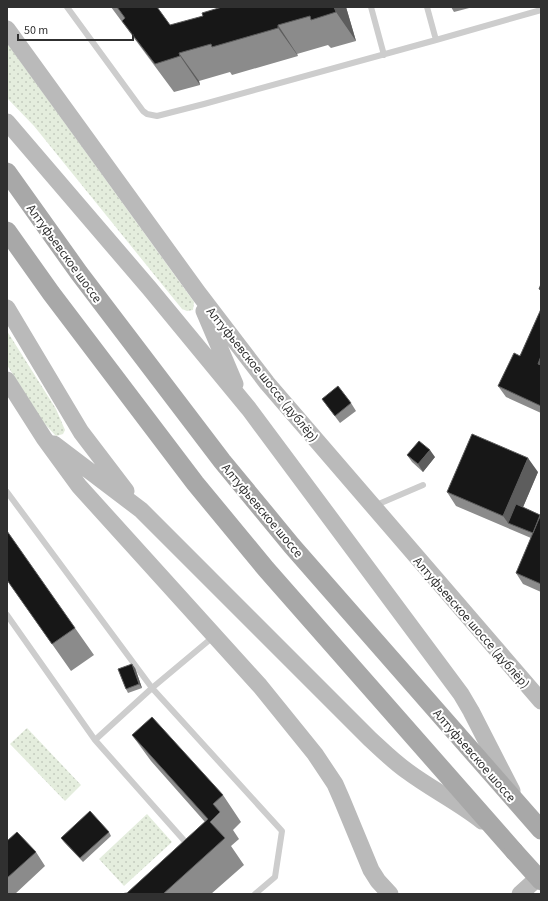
<svg xmlns="http://www.w3.org/2000/svg" width="548" height="901" font-family="'Source Sans 3',sans-serif">
<defs>
<pattern id="grass-dots" width="8" height="8" patternUnits="userSpaceOnUse"><rect width="8" height="8" fill="#e4eddd"/><path d="M2 2h.1M6 6h.1" fill="none" stroke="#c4ccbe" stroke-width="1.8" stroke-linecap="round"/></pattern>
</defs>
<rect width="100%" height="100%" fill="#fff"/>
<path fill="url(#grass-dots)" d="M7 43 194 302 193 310 187 311 182 309 34 126 7 98Z
M7 331 56 409 65 430 63 434 56 436 43 422 7 365Z
M27 728 81 785 65 801 10 744Z
M147 814 172 842 124 886 99 859Z"/>
<g fill="none" stroke-linecap="round" stroke-linejoin="round">
<path stroke="#cdcdcd" stroke-width="6" d="M67 7 143 111 147 114 157 116 204 104 436 40 541 10
M371 7 384 55
M427 7 436 40
M7 492 152 688 282 831 275 877 255 894
M374 506 423 485
M7 615 95 740 189 846
M95 740 152 688 213 637"/>
<path stroke="#bababa" stroke-width="17" d="M7 29 199 294 267 383 541 701
M7 122 150 289 249 409 461 694 471 711 512 791
M7 308 81 432 126 491
M204 311 235 384
M7 380 44 438 79 486 260 686 315 754 335 784 342 800 371 870 378 881 390 894
M54 444 141 510 370 739C382 750 394 762 407 771 431 789 458 802 482 821
M520 894 541 875"/>
<path stroke="#a8a8a8" stroke-width="19" d="M7 172 79 273 222 461 292 546 541 830
M7 231 51 293 195 483 266 569 514 851"/>
<path stroke="#a8a8a8" stroke-width="19" d="M514 851 541 881"/>
</g>
<path fill="#8b8b8b" d="M111 7H157L170 25 346 7 356 41 331 48 328 45 297 54 298 56 232 75 230 72 199 81 200 85 174 92Z
M451 7H473L454 12Z
M541 309V413L506 397 498 386 520 356Z
M322 399 351 403 356 411 340 423Z
M407 455 435 457 423 472 412 462Z
M538 472 523 507 540 515 541 514V592L523 584 516 573 531 538 456 506 447 492Z
M7 580 75 628 94 655 71 671Z
M135 668 142 688 128 693 126 689Z
M132 735 223 795 241 822 233 830 239 839 231 846 244 865 211 894H120L127 893 205 822 151 761Z
M109 832 111 836 83 862 64 842 61 838Z
M7 841 36 852 45 866 15 894H7Z"/>
<path fill="#5d5d5d" d="M334 7H346L356 41 336 12Z
M278 25 297 54 298 56 278 28Z
M179 53 199 81 200 85 180 56Z
M541 356V369L538 364Z
M430 450 435 457 423 472 418 464Z
M528 458 538 472 515 526 508 523 503 516Z
M132 664 135 668 142 688 139 684Z"/>
<path fill="#171717" stroke="#5d5d5d" d="M117 7H157L170 25 203 16 202 13 222 7H334L336 12 311 20 310 16 278 25V28L212 47 211 44 179 53 180 56 155 64 122 21 125 18Z
M541 284V290L539 289Z
M541 309V356L538 364 541 365V406L498 386 514 353 520 356Z
M338 386 351 403 335 416 322 399Z
M472 434 528 458 503 516 447 492Z
M419 441 430 450 418 464 407 455Z
M516 504 540 515 533 533 508 523Z
M541 514V584L516 573Z
M7 531 75 628 52 644 7 580Z
M132 664 139 684 126 689 118 669Z
M152 717 223 795 213 804 220 812 210 822 225 838 163 894H120L127 893 208 819 132 735Z
M90 811 109 832 80 858 61 838Z
M17 832 36 852 7 878V841Z"/>
<g text-anchor="middle" stroke-width="4" stroke-linejoin="round" paint-order="stroke">
<g font-size="13" fill="#303030" stroke="#fff">
<text transform="translate(65 253) rotate(54)" y="5">Алтуфьевское шоссе</text>
<text transform="translate(263 374) rotate(51)" y="5">Алтуфьевское шоссе (дублёр)</text>
<text transform="translate(263 510) rotate(50)" y="5">Алтуфьевское шоссе</text>
<text transform="translate(472 622) rotate(49)" y="5">Алтуфьевское шоссе (дублёр)</text>
<text transform="translate(475 755) rotate(49)" y="5">Алтуфьевское шоссе</text>
</g>
</g>
<rect width="548" height="901" fill="none" stroke="#303030" stroke-width="16"/>
<path d="M18 34v6h115v-6" fill="none" stroke="#303030" stroke-width="2"/>
<text x="24" y="34" font-size="12" fill="#303030" stroke="#ffffff" stroke-width="3" paint-order="stroke">50 m</text>
</svg>
